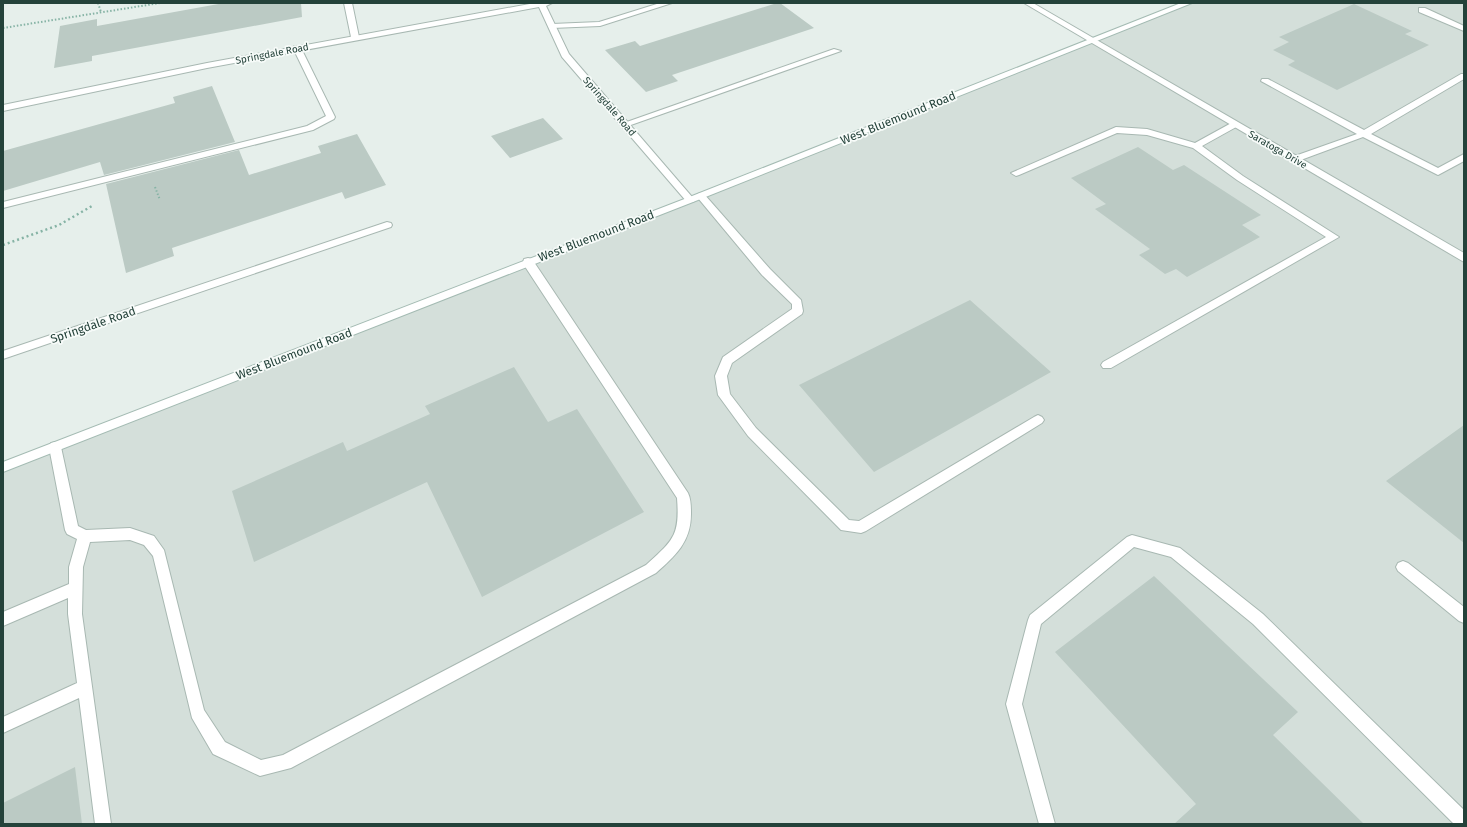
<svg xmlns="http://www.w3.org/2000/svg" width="1467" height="827" font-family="'Fira Sans',sans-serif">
<rect width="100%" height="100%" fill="#e6efeb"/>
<path fill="#d4dfda" d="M1186 3H1464V824H3V467Z"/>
<path fill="#bbcac4" d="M224 3H301L302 17 92 56V61L54 68 60 26 97 19V26Z
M777 3H780L814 28 672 75 678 81 646 92 605 50 635 41 640 46Z
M1354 4 1412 31 1405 34 1429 45 1337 90 1288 65 1295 61 1273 50 1289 42 1279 37Z
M212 86 235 142 104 175 100 162 3 191V151L175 103 173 97Z
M543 118 563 139 510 158 491 136Z
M357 134 386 185 345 199 342 192 172 248 174 256 126 273 106 184 239 150 249 175 321 153 318 146Z
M1138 147 1173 170 1184 165 1261 215 1242 225 1260 237 1187 277 1176 269 1165 274 1139 255 1150 249 1095 209 1106 204 1071 178Z
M970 300 1051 372 874 472 799 385Z
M514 367 548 422 577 409 644 512 482 597 427 482 254 562 232 491 343 442 347 451 430 414 425 406Z
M1464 425V543L1386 481Z
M1154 576 1298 712 1273 735 1364 824H1174L1196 804 1055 652Z
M75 767 82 824H3V803Z"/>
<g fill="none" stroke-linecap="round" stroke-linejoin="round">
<g stroke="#a8b8b2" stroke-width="2">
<path id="lane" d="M344 3H352L359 37 358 39 351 37Z
M660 3H672L600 26 552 28 548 26 552 24 599 22Z
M1419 8H1425L1464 26V31L1419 12Z
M294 46 301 48 335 117 334 119 313 130 3 208V202L307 126 326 116 293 48Z
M834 49 841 51 628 126 625 127 621 124Z
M1461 74H1464V79L1371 134 1438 168 1464 154V161L1438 175 1363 137 1298 161H1292V157L1357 134 1261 81 1262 79H1268L1364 130Z
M1235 121 1239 124 1238 126 1202 146 1243 176 1339 237 1111 368H1103L1101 365 1103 362 1326 237 1237 180 1193 148 1147 135 1117 133 1019 175 1016 176 1011 173 1116 127 1147 129 1195 143Z
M701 193 704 194 770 269 801 300 803 311 802 314 732 363 727 376 730 394 756 428 849 520 859 521 1034 417 1038 415 1042 417 1044 420 1042 423 866 531 861 533 841 530 748 436 718 395 715 376 723 357 792 309V304L762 275 698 198 696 196 698 194Z
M528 258 532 259 688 493C691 499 691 507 691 514 691 542 675 556 656 573L291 768 260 776 213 754 192 718 153 556 144 545 130 540 90 542 83 567 82 614 111 824H95L79 698 3 733V717L77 683 68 614V598L3 626V612L69 584V567L77 539 67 534 65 530 49 447 51 443 55 442 59 443 61 447 78 526 86 530 130 528 154 536 164 550 204 710 225 742 261 760 283 755 646 565C673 540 680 536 677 498L524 265 523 262 524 259Z
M1132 535 1180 548 1263 614 1464 810V824H1454L1253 624 1171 557 1134 547 1041 624 1022 704 1055 824H1039L1006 704 1028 620 1030 615 1127 537Z
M1403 561 1408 563 1464 607V623L1459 621 1398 571 1396 567 1398 563Z"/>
</g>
<g stroke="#a8b8b2" stroke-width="2">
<path id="street" d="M535 3H552L546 6 569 54 693 198 695 200 693 202H687L562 57 539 7 207 68 3 111V105L207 63Z
M1024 3H1033L1464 253V262Z
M387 222 391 223 392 225 391 227 3 359V351Z"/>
</g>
<g stroke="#a4bbb3" stroke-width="2">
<path id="secondary" d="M1181 3H1192L693 202 3 472V462L687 198Z"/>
</g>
<path stroke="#86b3a5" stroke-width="2" stroke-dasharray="1.5 2" stroke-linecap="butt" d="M98 3 101 12
M3 28 160 3
M155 187 160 200"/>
<path stroke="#86b3a5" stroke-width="2.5" stroke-dasharray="2 3" stroke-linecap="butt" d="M3 245 59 225 92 206"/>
<use href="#lane" fill="#fff" fill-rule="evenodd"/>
<use href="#street" fill="#fff" fill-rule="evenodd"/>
<use href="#secondary" fill="#fff" fill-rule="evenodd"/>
</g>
<g text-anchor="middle" stroke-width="3.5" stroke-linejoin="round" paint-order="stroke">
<g font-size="10" fill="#24423a" stroke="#f7fbf9">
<text transform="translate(272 53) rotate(-11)" y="4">Springdale Road</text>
<text transform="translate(610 106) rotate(49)" y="4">Springdale Road</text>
<text transform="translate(1278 149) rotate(30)" y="4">Saratoga Drive</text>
</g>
<g font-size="12" fill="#24423a" stroke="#f7fbf9">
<text transform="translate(898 118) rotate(-22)" y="4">West Bluemound Road</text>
<text transform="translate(596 236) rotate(-21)" y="4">West Bluemound Road</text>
<text transform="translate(93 325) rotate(-19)" y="4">Springdale Road</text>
<text transform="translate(294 354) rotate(-21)" y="4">West Bluemound Road</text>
</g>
</g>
<rect width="1467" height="827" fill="none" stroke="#24423a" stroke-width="8"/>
</svg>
